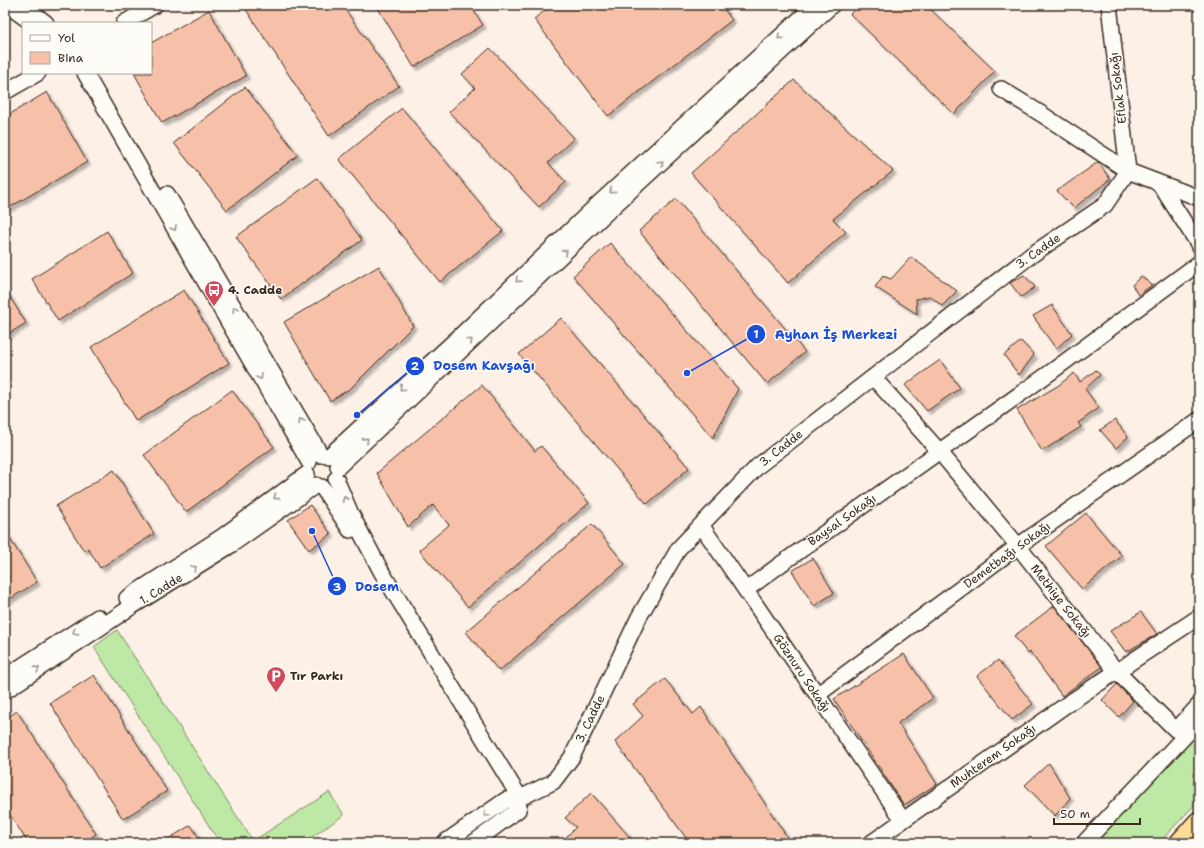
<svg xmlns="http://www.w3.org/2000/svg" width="1204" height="848" font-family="'Shantell Sans',sans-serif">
<defs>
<filter id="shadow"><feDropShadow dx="3.5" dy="3.5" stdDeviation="1" flood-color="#0004"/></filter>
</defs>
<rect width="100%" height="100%" fill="#fcf0e7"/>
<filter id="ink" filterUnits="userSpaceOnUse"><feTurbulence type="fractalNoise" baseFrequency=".025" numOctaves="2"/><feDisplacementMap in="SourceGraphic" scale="8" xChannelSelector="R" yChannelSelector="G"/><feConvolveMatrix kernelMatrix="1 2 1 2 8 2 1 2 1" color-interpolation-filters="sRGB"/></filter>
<g filter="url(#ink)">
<path fill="#bde8a5" stroke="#7c8962" d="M117 630 253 841 329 792 344 815 303 843H220L94 647Z
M1199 729V800L1159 843H1089Z"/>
<path fill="#f7c1a9" stroke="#3b2a1e" filter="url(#shadow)" d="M243 5H342L399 86 329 136Z
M376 5H470L483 25 414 67Z
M552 5H721L732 20 608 116 534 19Z
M859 5H926L995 71 954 114 850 14Z
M209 10 246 76 162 123 134 73H151V43Z
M490 48 574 138 548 163 566 182 539 207 449 112 475 88 462 74Z
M794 80 893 171 833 219 846 232 788 283 691 173Z
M245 87 298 155 227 210 174 143Z
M47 92 87 162 5 210V117Z
M402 108 503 231 440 282 339 159Z
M1098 162 1110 179 1074 208 1057 191Z
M317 178 362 240 281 299 236 237Z
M676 199 805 352 767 384 639 231Z
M107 231 133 273 58 321 32 279Z
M610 243 738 389 713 438 573 276Z
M911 257 957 291 942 306 930 296 916 299 917 314 875 287 883 276 891 279Z
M379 266 413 326 351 388 330 401 284 322Z
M1024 275 1035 287 1021 297 1010 283Z
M1141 276 1152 285 1138 295 1132 285Z
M5 289 26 323 5 336Z
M184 290 229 363 136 421 91 347Z
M1052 305 1072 334 1056 349 1033 316Z
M561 318 689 468 647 504 519 354Z
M1021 341 1034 355 1019 375 1004 355Z
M940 360 960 388 927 411 905 385Z
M1096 370 1100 375 1085 389 1099 408 1078 423 1081 427 1042 451 1017 410 1059 385 1074 373 1080 382Z
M482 385 535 451 541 446 589 503 468 607 419 550 449 525 433 505 408 527 377 473Z
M232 390 274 447 186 512 144 455Z
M1115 420 1128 437 1116 448 1100 430Z
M114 470 154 534 100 568 88 548 84 551 56 506Z
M310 505 331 534 309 550 288 520Z
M1086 513 1122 556 1082 589 1046 546Z
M592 524 625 564 499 671 466 632Z
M5 531 37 582 5 602Z
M813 558 834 593 814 606 792 571Z
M1054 606 1102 667 1062 696 1030 652 1028 654 1014 636Z
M1141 612 1157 634 1126 652 1110 631Z
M904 654 933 698 898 723 937 784 904 805 834 699Z
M998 660 1033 704 1012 720 977 676Z
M94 675 167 791 123 819 50 703Z
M665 679 693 714 701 707 791 843H690L615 742 643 716 633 704Z
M1117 684 1133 701 1119 717 1102 700Z
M17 711 96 834 83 843H28L5 807V719Z
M1049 763 1070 798 1055 816 1025 785Z
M591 793 635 843H560L576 827 565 818Z
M191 825 202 843H162Z"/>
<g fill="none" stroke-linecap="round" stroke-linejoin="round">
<g stroke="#3b2a1e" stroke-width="18">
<path id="minor" d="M7 5 32 23
M26 8 46 23
M124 23 155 5
M85 73 309 462
M1001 89 1043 115 1128 171 1199 198
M5 92 38 73
M1159 183 1199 245
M167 194 321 455
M873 377 939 451 1018 546 1116 671 1176 730
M329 456 460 336 596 206 815 5
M338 467 604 215 832 5
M336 479 350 512 381 571 520 798 518 810 473 843
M322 487 350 530
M701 525 903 820
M746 590 781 564 1051 372 1199 263
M127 598 223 536 307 474
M5 677 98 617
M5 691 131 607 231 545 316 485
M817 695 1018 546 1199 420
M1179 727 1199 705
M444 843 506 800 520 798 553 782 572 757 639 617 679 548 758 466 1030 256 1105 205 1128 171 1109 5
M871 843 1066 705 1199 617
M1084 843 1199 721"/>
</g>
<g stroke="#3b2a1e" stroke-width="25">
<path id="highway" d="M1181 843 1199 823"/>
</g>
<use href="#minor" stroke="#fdfcf7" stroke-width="15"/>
<use href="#highway" stroke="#fdde96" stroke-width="22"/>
</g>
<defs><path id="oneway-chevron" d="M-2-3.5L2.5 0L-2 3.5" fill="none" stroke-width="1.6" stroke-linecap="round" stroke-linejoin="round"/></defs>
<g stroke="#9c938a">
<use href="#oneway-chevron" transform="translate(780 37) rotate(137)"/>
<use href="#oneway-chevron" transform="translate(661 163) rotate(-43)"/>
<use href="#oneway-chevron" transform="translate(612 191) rotate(137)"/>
<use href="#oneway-chevron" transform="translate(174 228) rotate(60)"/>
<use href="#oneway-chevron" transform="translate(565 252) rotate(-43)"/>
<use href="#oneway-chevron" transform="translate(518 280) rotate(136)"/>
<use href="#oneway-chevron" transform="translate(235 309) rotate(-121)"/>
<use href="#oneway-chevron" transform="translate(470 341) rotate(-43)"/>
<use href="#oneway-chevron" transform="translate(260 377) rotate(60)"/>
<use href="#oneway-chevron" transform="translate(402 388) rotate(137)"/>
<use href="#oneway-chevron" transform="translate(301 421) rotate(-121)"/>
<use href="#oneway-chevron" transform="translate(366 440) rotate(-44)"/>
<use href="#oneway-chevron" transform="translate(276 497) rotate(144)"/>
<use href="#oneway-chevron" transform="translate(345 499) rotate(-113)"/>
<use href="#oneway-chevron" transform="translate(194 568) rotate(-32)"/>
<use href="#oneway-chevron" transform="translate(75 632) rotate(147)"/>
<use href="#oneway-chevron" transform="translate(37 669) rotate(-33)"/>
<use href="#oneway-chevron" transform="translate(486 814) rotate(145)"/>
</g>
</g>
<defs>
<g id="bus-pin" transform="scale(1)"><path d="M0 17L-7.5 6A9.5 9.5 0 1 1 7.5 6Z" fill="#d1495b" stroke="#fdfcf7"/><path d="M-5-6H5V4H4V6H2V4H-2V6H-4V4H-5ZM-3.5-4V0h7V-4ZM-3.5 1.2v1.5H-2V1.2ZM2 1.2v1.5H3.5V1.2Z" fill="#fff"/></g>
<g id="parking-pin" transform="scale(1)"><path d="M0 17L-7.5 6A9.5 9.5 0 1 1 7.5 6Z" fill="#d1495b" stroke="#fdfcf7"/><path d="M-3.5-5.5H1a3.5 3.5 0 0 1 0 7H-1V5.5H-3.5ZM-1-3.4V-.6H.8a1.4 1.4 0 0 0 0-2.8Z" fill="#fff"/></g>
</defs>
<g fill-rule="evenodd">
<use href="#bus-pin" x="214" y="290"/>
<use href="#parking-pin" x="276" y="676"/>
</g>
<g text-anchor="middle" stroke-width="3" stroke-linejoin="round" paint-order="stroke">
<g font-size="12" fill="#3b2a1e" stroke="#fdfcf7">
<text transform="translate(1118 88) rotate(-97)" y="4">Eflak Sokağı</text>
<text transform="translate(1038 251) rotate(-35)" y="4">3. Cadde</text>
<text transform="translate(781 448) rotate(-38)" y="4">3. Cadde</text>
<text transform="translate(842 520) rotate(-35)" y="4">Baysal Sokağı</text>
<text transform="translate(1007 555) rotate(-36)" y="4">Demetbağı Sokağı</text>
<text transform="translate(161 589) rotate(-32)" y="4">1. Cadde</text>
<text transform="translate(1061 601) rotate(52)" y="4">Methiye Sokağı</text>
<text transform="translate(802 673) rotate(56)" y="4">Göznuru Sokağı</text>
<text transform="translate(590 719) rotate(-64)" y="4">3. Cadde</text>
<text transform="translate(993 756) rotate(-35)" y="4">Muhterem Sokağı</text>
</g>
<g font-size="12" font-weight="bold" fill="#3b2a1e" stroke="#fdfcf7" text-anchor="start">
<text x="228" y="294">4. Cadde</text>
<text x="290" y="680">Tır Parkı</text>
</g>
</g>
<path fill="none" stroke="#1d4ed8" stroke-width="1.5" d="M687 373L756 334M357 415L415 366M312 531L337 586"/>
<g fill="#1d4ed8" stroke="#fdfcf7" stroke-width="1.5">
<circle cx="687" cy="373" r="4"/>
<circle cx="357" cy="415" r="4"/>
<circle cx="312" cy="531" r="4"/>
<circle cx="756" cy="334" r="10"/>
<circle cx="415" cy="366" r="10"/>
<circle cx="337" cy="586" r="10"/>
</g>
<g font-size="12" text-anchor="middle" font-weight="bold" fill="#fff">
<text x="756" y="338">1</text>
<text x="415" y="370">2</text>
<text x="337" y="591">3</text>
</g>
<g font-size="13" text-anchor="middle" font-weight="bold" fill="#1d4ed8" stroke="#fdfcf7" stroke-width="3" stroke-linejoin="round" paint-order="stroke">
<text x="836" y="339">Ayhan İş Merkezi</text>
<text x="484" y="370">Dosem Kavşağı</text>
<text x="377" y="591">Dosem</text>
</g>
<rect width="1204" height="848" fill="none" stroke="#fdfcf7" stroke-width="20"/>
<rect x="10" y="10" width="1184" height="828" fill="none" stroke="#3b2a1e" stroke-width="1.5" filter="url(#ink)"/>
<rect x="22" y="22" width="130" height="52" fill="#fdfcf7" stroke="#afa8a0"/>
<rect x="30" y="35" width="20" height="6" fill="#fdfcf7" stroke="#afa8a0"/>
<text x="58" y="42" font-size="12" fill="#3b2a1e">Yol</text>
<rect x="30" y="52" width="20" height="12" fill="#f7c1a9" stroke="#afa8a0"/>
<text x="58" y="62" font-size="12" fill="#3b2a1e">Bina</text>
<path d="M1054 818v6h86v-6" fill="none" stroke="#3b2a1e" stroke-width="2"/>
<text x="1060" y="818" font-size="12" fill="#3b2a1e" stroke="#fdfcf7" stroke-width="3" paint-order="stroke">50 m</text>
</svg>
